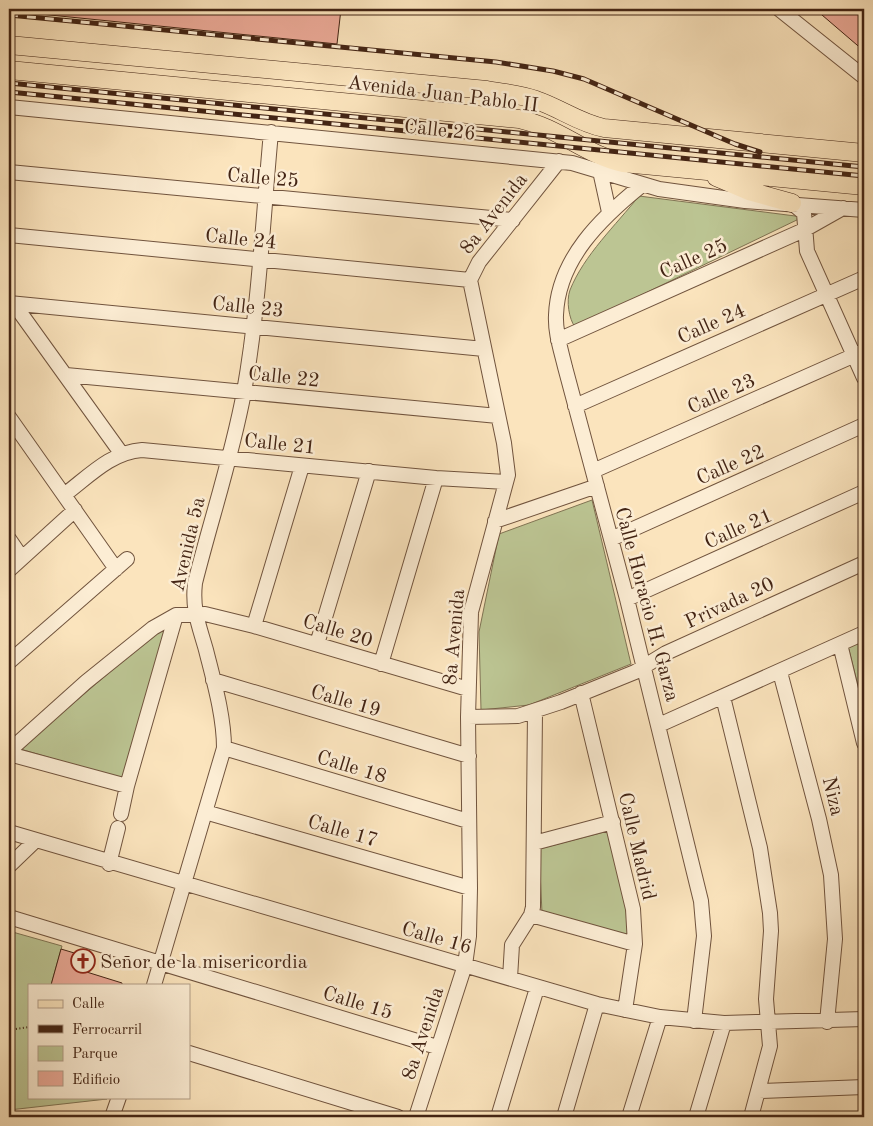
<svg xmlns="http://www.w3.org/2000/svg" width="873" height="1126" font-family="'Old Standard TT',serif">
<rect width="100%" height="100%" fill="#fbe4bd"/>
<filter id="stains"><feTurbulence type="fractalNoise" baseFrequency=".004" numOctaves="4"/><feColorMatrix values="0 0 0 0 .2 0 0 0 0 .09 0 0 0 0 .02 0 0 0 .5 -.17"/></filter>
<radialGradient id="worn" r=".72"><stop offset=".6" stop-color="#630" stop-opacity="0"/><stop offset="1" stop-color="#630" stop-opacity=".3"/></radialGradient>
<path fill="#bcc593" stroke="#807454" d="M639 196 803 217 575 327C569 319 566 301 570 290 584 255 616 225 639 196Z
M592 500 631 664 529 705 481 710 479 632 499 534Z
M167 623 123 779 20 749Z
M864 639V710L848 646Z
M608 831 627 904 629 936 542 913 539 849Z
M9 931 62 946 51 985H29V1097L107 1099 9 1110Z"/>
<path fill="#ecaa98" stroke="#432414" d="M40 9H341L337 44 40 14Z
M815 9H864V51Z
M61 949 81 955 77 969 122 983V985H51Z"/>
<g fill="none" stroke-linecap="round" stroke-linejoin="round">
<g stroke="#71543e" stroke-width="16">
<path id="minor" d="M779 9 864 77
M9 107 572 163 659 189 745 201 864 210
M600 171 609 212
M9 172 513 220
M642 185C601 218 558 259 556 315 555 333 561 350 565 367L627 599 701 901 704 936 694 1021
M792 203 804 213 807 251 864 378
M9 235 470 280
M9 303 484 349
M14 304 121 453
M558 340 804 230 843 208
M66 375 498 416
M575 406 864 278
M9 417 116 569
M593 471 864 351
M64 495C88 477 111 452 142 450L436 478 506 482
M495 521 597 486
M9 539 22 558
M611 539 864 425
M9 570 75 510
M627 599 864 492
M254 626 302 466
M317 644 369 471
M840 644 864 743
M9 662 127 559
M381 664 436 478
M780 672 819 819 831 875 835 939 827 1022
M213 680 469 756
M581 693 633 909 635 944 625 1010
M723 697 760 848 770 913 771 931 766 999 770 1046 751 1117
M468 717 518 716 561 702 635 672 666 653 864 563
M659 725 864 633
M224 748 468 821
M9 751 86 682 153 628 176 615 205 614 254 626 468 689
M9 754 127 786
M205 812 470 888
M121 814 127 786 176 615
M9 832 597 1004 660 1017 724 1023 864 1019
M534 843 613 822
M109 864 118 828
M9 866 35 841
M531 915 635 944
M9 917 437 1047
M510 978 512 945 531 915 533 907 535 712
M154 985 224 748C224 716 214 682 206 650 199 625 192 610 195 583 211 519 232 457 244 392 259 307 263 218 271 132
M189 1053 398 1117
M759 1091 864 1087
M112 1117 119 1097
M416 1117 465 965 469 936 470 888 468 717 471 612 508 475 504 443 470 280 479 262 559 161
M498 1117 537 988
M564 1117 597 1004
M629 1117 660 1017
M696 1117 724 1023"/>
</g>
<g stroke="#432414" stroke-width="19">
<path id="major" d="M9 45 487 90C503 93 520 94 536 100 560 108 579 123 604 128L864 153
M9 70 519 119C560 128 584 154 623 163L864 186
M716 177 749 191 792 203"/>
</g>
<path stroke="#432414" stroke-width="2" stroke-dasharray="1 2.5" stroke-linecap="butt" d="M9 1030 29 1027"/>
<use href="#minor" stroke="#fcedd4" stroke-width="14"/>
<use href="#major" stroke="#fbe4bd" stroke-width="18"/>
<g stroke="#432414" stroke-width="5">
<path id="rail" d="M9 15 496 62 553 71 584 79 735 144 760 152
M9 83 864 167
M9 92 864 176"/>
</g>
<use href="#rail" stroke="#fcedd4" stroke-width="3" stroke-dasharray="9" stroke-linecap="butt"/>
</g>
<defs>
<g id="church-ring" transform="scale(1.25)"><circle r="9.5" fill="#fcedd4" stroke="#8f2418" stroke-width="1.5"/><path d="M-1.2-6h2.4v3.5h3.3v2.4h-3.3V6h-2.4V-.1h-3.3v-2.4h3.3Z" fill="#8f2418"/></g>
</defs>
<g fill-rule="evenodd">
<use href="#church-ring" x="83" y="961"/>
</g>
<g text-anchor="middle" stroke-width="5" stroke-linejoin="round" paint-order="stroke">
<g font-size="20" fill="#432414" stroke="#fcedd4">
<text transform="translate(443 93) rotate(7)" y="7">Avenida Juan Pablo II</text>
<text transform="translate(440 129) rotate(6)" y="7">Calle 26</text>
<text transform="translate(263 177) rotate(5)" y="7">Calle 25</text>
<text transform="translate(493 213) rotate(-52)" y="7">8a Avenida</text>
<text transform="translate(241 238) rotate(6)" y="7">Calle 24</text>
<text transform="translate(693 258) rotate(-24)" y="7">Calle 25</text>
<text transform="translate(248 306) rotate(6)" y="7">Calle 23</text>
<text transform="translate(711 323) rotate(-24)" y="7">Calle 24</text>
<text transform="translate(284 376) rotate(6)" y="7">Calle 22</text>
<text transform="translate(721 393) rotate(-24)" y="7">Calle 23</text>
<text transform="translate(280 443) rotate(6)" y="7">Calle 21</text>
<text transform="translate(730 464) rotate(-24)" y="7">Calle 22</text>
<text transform="translate(738 528) rotate(-24)" y="7">Calle 21</text>
<text transform="translate(187 544) rotate(-77)" y="7">Avenida 5a</text>
<text transform="translate(729 602) rotate(-25)" y="7">Privada 20</text>
<text transform="translate(648 604) rotate(75)" y="7">Calle Horacio H. Garza</text>
<text transform="translate(338 630) rotate(17)" y="7">Calle 20</text>
<text transform="translate(453 637) rotate(-85)" y="7">8a Avenida</text>
<text transform="translate(346 700) rotate(16)" y="7">Calle 19</text>
<text transform="translate(352 766) rotate(17)" y="7">Calle 18</text>
<text transform="translate(834 796) rotate(76)" y="7">Niza</text>
<text transform="translate(343 830) rotate(16)" y="7">Calle 17</text>
<text transform="translate(638 846) rotate(77)" y="7">Calle Madrid</text>
<text transform="translate(437 937) rotate(16)" y="7">Calle 16</text>
<text transform="translate(358 1002) rotate(17)" y="7">Calle 15</text>
<text transform="translate(422 1033) rotate(-72)" y="7">8a Avenida</text>
</g>
<g font-size="20" fill="#432414" stroke="#fcedd4" text-anchor="start">
<text x="100" y="968">Señor de la misericordia</text>
</g>
</g>
<rect width="873" height="1126" fill="none" stroke="#fbe4bd" stroke-width="30"/>
<rect x="10" y="10" width="853" height="1106" fill="none" stroke="#432414" stroke-width="2.5"/>
<rect x="15" y="15" width="843" height="1096" fill="none" stroke="#432414"/>
<rect x="28" y="984" width="162" height="115" fill="#fcedd4" stroke="#b29d87"/>
<rect x="38" y="1000" width="25" height="8" fill="#fbe4bd" stroke="#b29d87"/>
<text x="72" y="1008" font-size="15" fill="#432414">Calle</text>
<rect x="38" y="1025" width="25" height="8" fill="#432414" stroke="#b29d87"/>
<text x="72" y="1034" font-size="15" fill="#432414">Ferrocarril</text>
<rect x="38" y="1046" width="25" height="15" fill="#bcc593" stroke="#b29d87"/>
<text x="72" y="1058" font-size="15" fill="#432414">Parque</text>
<rect x="38" y="1071" width="25" height="15" fill="#ecaa98" stroke="#b29d87"/>
<text x="72" y="1084" font-size="15" fill="#432414">Edificio</text>
<rect width="100%" height="100%" filter="url(#stains)"/>
<rect width="100%" height="100%" fill="url(#worn)"/>
</svg>
